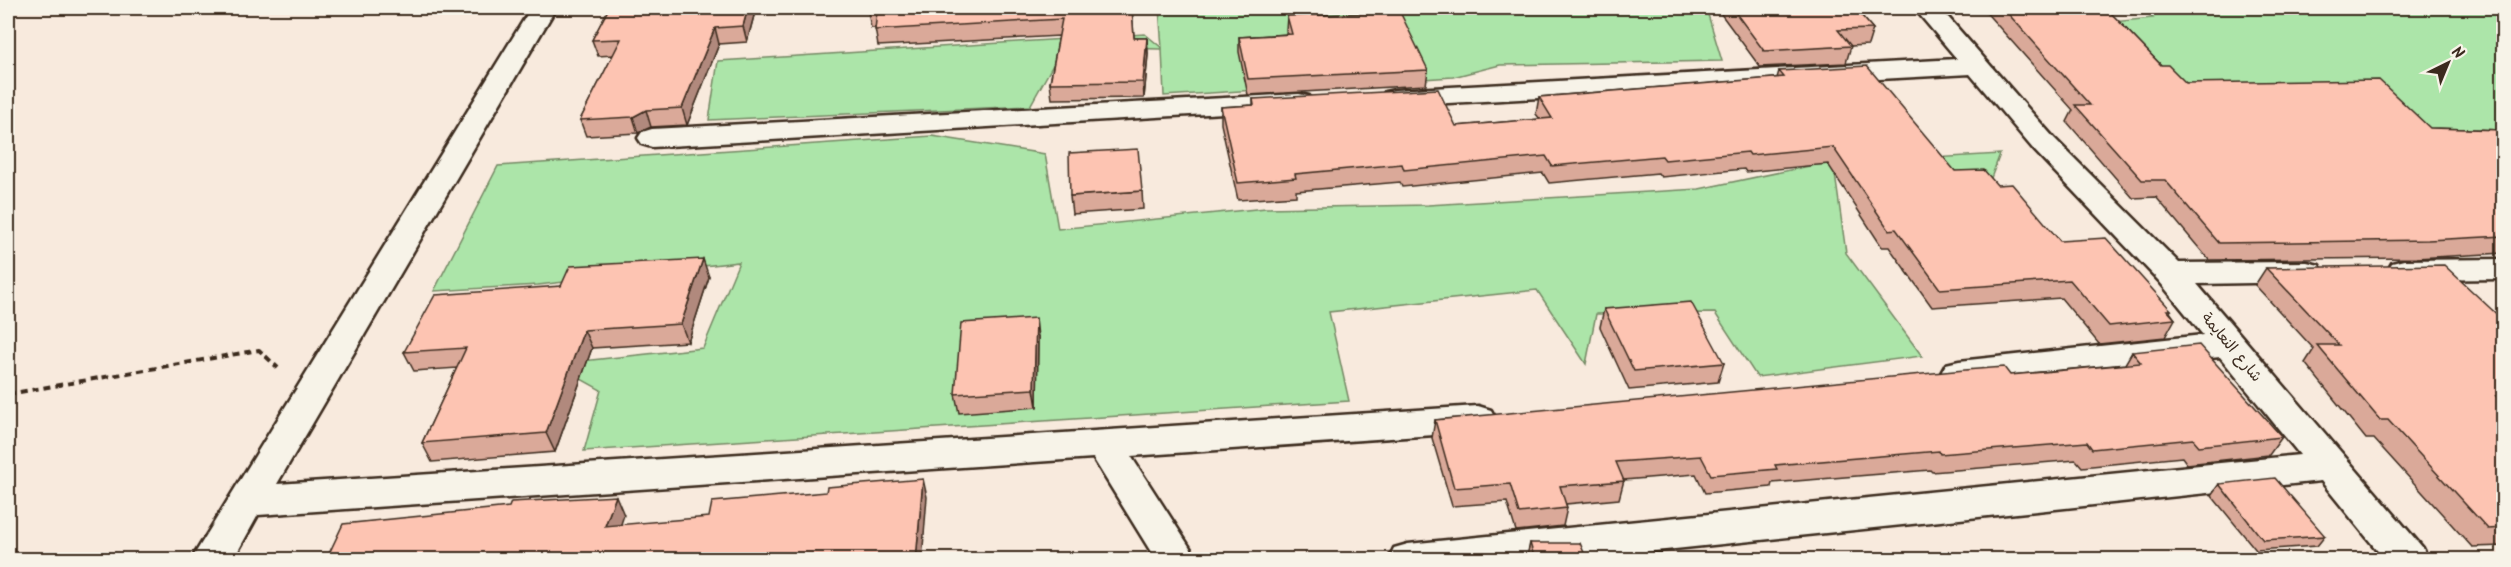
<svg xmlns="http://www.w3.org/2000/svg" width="2511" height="567" font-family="Kalam,'Playpen Sans Arabic',sans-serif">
<rect width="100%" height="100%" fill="#f8eadd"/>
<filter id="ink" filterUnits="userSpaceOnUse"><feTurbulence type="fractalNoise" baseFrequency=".0167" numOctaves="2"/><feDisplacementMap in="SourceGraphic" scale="12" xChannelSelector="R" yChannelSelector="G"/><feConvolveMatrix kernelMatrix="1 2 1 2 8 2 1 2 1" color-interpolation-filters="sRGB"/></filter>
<g filter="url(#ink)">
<path fill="#ace5a9" stroke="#748864" stroke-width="1.5" d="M1159 8H1706L1722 61 1500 65 1453 77 1164 96 1162 49 1063 47 1030 106 709 120 718 61 1145 34 1162 48Z
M2142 8H2503V132H2325L2188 99 2112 22 2153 18Z
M932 136 1045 154 1058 229 1266 208 1428 205 1699 189 1814 165 2000 154 1988 186 1835 174 1846 253 1922 356 1757 377 1715 313 1596 314 1586 364 1537 290 1329 312 1349 401 584 451 601 390 554 364 703 348 739 262 538 285 434 291 498 166Z"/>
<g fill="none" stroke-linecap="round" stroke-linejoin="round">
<g stroke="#3b2a1e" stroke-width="5">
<path id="minor" d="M531 8H556L277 484 1478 406 1491 410 1496 419 1491 428 1478 432 1131 456 1198 560H1156L1093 458 258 515 233 560H191Z
M1914 8H1940L2054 138 2179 263 2307 262 2319 265 2323 272 2319 279 2307 282 2197 284 2423 548 2429 560H2385L2321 481 1570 560H1388L1394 548 1408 544 2300 455 2220 357 1959 385 1946 382 1941 373 1946 364 1959 361 2203 335 2159 281 2034 150 1970 74 1395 106 1385 104 1381 98 1385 92 1395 90 1957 59Z
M1299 94 1309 96 1313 102 1309 108 652 147 642 144 638 138 642 132 652 129Z
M2504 259V279L2404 280 2392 277 2388 270 2392 263 2404 260Z"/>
</g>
<path stroke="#3b2a1e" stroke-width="4" stroke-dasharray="7 5" stroke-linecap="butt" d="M8 394 259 350 278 368"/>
<use href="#minor" fill="#f7f3e8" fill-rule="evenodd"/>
</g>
<path fill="#daa999" stroke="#3b2a1e" stroke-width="1.5" d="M609 8H756L747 42 719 44 687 125 651 127 638 133 586 136 580 120 613 55 598 56 592 40Z
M1132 8 1134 38H1147L1148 54 1144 98 1052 99 1050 83 1059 36 878 46 875 28H871L868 12Z
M1722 8H1855L1873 29 1868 45 1851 46 1846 63 1760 67 1721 14Z
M1982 8H2106L2161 65 2186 83 2430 128 2504 130V253L2416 258 2209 260 2156 197 2133 198 2067 122 2073 110Z
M1287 16 1428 70 1426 85 1248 95 1239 52V37L1288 34 1286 31Z
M1779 71 1955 171 1997 185 2060 241 2171 310 2170 312 2175 319 2165 337 2099 344 2061 298 1932 307 1889 247H1882L1828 164 1746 172 1744 169 1661 177 1658 173 1549 183 1543 173 1402 187 1400 182 1296 191V196L1238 200 1221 124V107L1253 105V99L1456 126 1540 119 1536 114 1539 97 1777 78Z
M1142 191 1143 209 1072 214 1070 196Z
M2266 268 2504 321V546L2472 547 2374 439H2366L2305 363 2314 349 2255 285Z
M709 277 688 342 592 348 555 452 432 462 422 443 457 368 414 371 404 352 561 286Z
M1604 309 1724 363 1718 382 1629 390 1600 327Z
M1038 337 1037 407 959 413 955 394Z
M2132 352 2282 437 2269 455 2187 464 2182 457 2082 467 2076 460 1932 472 1930 470 1772 483 1771 487 1705 493 1696 474 1624 480 1619 499 1566 504 1567 508 1563 526 1516 531 1507 502 1452 506 1432 438 1435 420 2010 375 2125 364Z
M2219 484 2325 536 2317 546 2256 550 2211 495Z
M1530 543 1587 560H1526Z"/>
<path fill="#b1897d" stroke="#3b2a1e" stroke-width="1.5" d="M748 8H756L747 42 743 26Z
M715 28 719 44 687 125 682 108Z
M1147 38 1148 54 1144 98 1143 82Z
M646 110 651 127 638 133 633 117Z
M703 259 709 277 688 342 681 324Z
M1036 318 1038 337 1037 407 1034 389Z
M584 330 592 348 555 452 546 433Z
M923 479 927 497 922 560H916Z
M616 496 624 515 614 545 605 526Z"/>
<path fill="#fdc4b2" stroke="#3b2a1e" stroke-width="1.5" d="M609 8H748L743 26 715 28 682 108 646 110 633 117 580 120 621 39 592 40Z
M869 8H1132L1134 38H1147L1143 82 1050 83 1062 19 875 30 877 11 868 12Z
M1732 8H1855L1873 29 1838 30 1851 46 1764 51Z
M2003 8H2106L2161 65H2168L2186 83 2379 80 2430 128 2504 130V236L2428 240 2219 243 2165 180H2142L2075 105H2090Z
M1400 12 1428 70 1248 79 1239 37 1292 34 1287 16Z
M1867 66 1955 171 1984 170 1997 185 2012 184 2060 241 2106 238 2171 310H2167L2175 319 2109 326 2070 280 1940 289 1896 229 1889 230 1833 147 1750 155 1748 152 1665 160 1662 156 1552 166 1546 156 1404 170 1402 164 1295 174 1296 178 1238 183 1221 107 1254 105 1253 99 1438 89 1456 126 1552 118 1539 97 1784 77 1779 71Z
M1138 149 1142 191 1070 196 1069 153Z
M703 259 681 324 584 330 546 433 422 443 466 348 404 352 435 295 561 286 570 266Z
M2444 265 2504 321V397L2496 396 2504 405V528L2488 529 2388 420H2380L2317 345H2339L2266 268Z
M1691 302 1724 363 1634 371 1604 309Z
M1036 318 1034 389 955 394 961 323Z
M2199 345 2282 437 2199 446 2193 439 2092 449 2087 442 1940 454 1939 451 1775 465 1777 469 1711 475 1701 456 1616 462 1624 481 1560 486 1567 508 1519 513 1510 484 1454 488 1435 420 1965 370 2004 367 2010 375 2141 363 2132 352Z
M2275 478 2325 536 2263 540 2219 484Z
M923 479 916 560H326L343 524 509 507 511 502 616 496 605 526 709 517 712 502 826 492 827 487Z
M1530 543H1580L1587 560H1535Z"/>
</g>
<g text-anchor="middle" stroke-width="4.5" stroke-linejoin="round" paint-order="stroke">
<g font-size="15" fill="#3b2a1e" stroke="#f7f3e8">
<text transform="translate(2232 347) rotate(50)" y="5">شارع النعايمة</text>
</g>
</g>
<rect width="2511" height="567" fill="none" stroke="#f7f3e8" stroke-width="30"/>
<rect x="15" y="15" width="2481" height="537" fill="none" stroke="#3b2a1e" stroke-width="2" filter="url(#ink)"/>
<g transform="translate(2448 63) rotate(43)" stroke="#f7f3e8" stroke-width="4.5" paint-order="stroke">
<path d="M0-4.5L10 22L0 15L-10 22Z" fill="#3b2a1e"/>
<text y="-9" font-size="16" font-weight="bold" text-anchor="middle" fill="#3b2a1e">N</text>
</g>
</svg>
